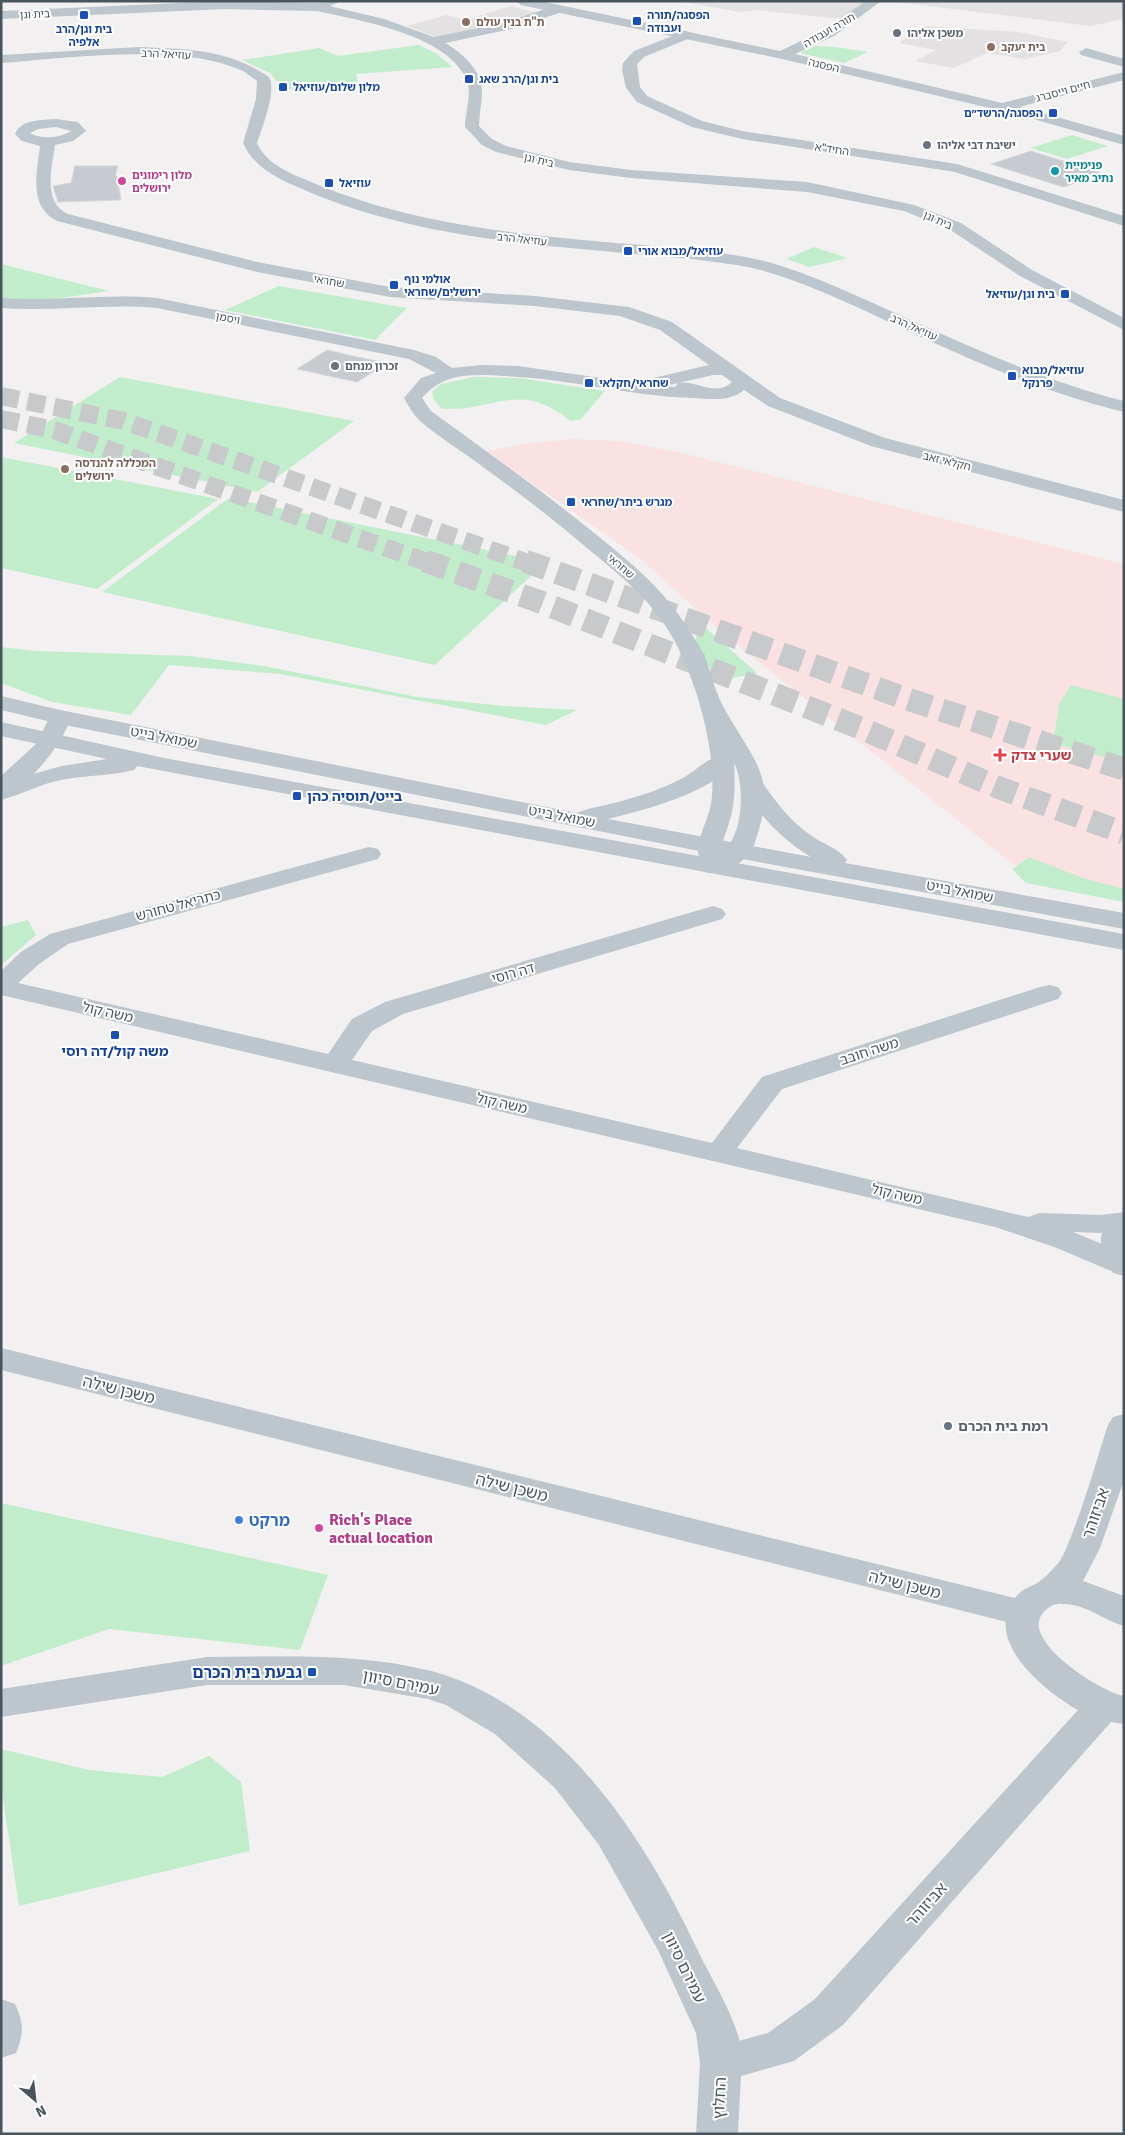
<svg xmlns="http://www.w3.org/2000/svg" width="1125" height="2135" font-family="Signika,'Noto Sans Hebrew',sans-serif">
<rect width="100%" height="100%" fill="#f2f0f0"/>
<path fill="#e3e1e1" d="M867 1 842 19 756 10 740 12 684 2Z
M898 1H1124V19L1090 26 897 2Z
M510 6 539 13 505 24 439 38 407 26 447 15 466 20Z
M924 26 1018 32 1068 42 1060 51 1026 59 987 53 954 68 915 61 936 50 899 43Z"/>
<path fill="#fae2e3" d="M571 439 619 441 678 452 1124 564V896L1032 879 721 632 642 560 486 451 525 444Z"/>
<path fill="#c1edcc" d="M419 45 437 54 453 67 356 74 359 88 283 89 270 73 242 60 319 48 338 56Z
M815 46 836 47 868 52 844 63 800 53Z
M1072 135 1108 146 1067 159 1031 148Z
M814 247 847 258 810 267 786 259Z
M1 264 109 291 48 300H1Z
M279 286 407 308 375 340 225 310Z
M120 377 354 421 257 492 14 443Z
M474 377 519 378 605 391 581 419 571 421C532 392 517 398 473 407 463 409 452 409 442 409L434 400 432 392 441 384Z
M1 457 218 499 97 589 1 568Z
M229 498 546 562 435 665 102 592Z
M699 622 757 673 717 681 695 643Z
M1 647 36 651 191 656 264 666 417 697 504 706 577 710 546 725 280 674 169 665 131 715 52 702 1 683Z
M1071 685 1124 699V704L1121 706 1124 707V763L1053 743 1059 704Z
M1029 857 1083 878 1124 889V902L1026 883 1012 869Z
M28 920 36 935 1 965V927Z
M1 1503 328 1575 300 1650 109 1629 1 1666Z
M1 1749 89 1770 162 1777 209 1756 241 1782 250 1851 19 1906 1 1785Z"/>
<path fill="#c7cbcf" stroke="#d4d7db" d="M1031 151 1104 174 1063 187 991 164Z
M75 166H118L115 176H117L121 200 58 202 53 186 71 183Z
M327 350 357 357 387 363 357 382 297 369Z"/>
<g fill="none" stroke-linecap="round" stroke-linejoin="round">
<path stroke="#c8c9cb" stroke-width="18" stroke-dasharray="18 9" stroke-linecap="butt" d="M1 396 124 421 528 563
M1 419 54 430 429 563"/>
<path stroke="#c8c9cb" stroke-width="23" stroke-dasharray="23 11" stroke-linecap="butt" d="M425 561 535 600 863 729 997 787 1124 833
M525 561 904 698 1124 769"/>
<path fill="#bcc6cc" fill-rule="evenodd" d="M317 3 384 19 434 37 503 23 558 5 562 6 564 9 562 12 511 29 445 43C461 52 482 70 482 91 482 102 479 114 479 126L492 139 506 146 569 162 631 170 807 182 914 205 961 223 1032 270 1124 318V330L1020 276 949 229 904 211 807 192 631 178 569 170 496 152 482 145 465 127C465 112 473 92 466 78 444 33 356 20 313 10L311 7Z
M685 31 690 32 691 35 690 38 644 57 637 64 640 87 647 96 702 121 742 131 957 164 1124 216V226L955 172 742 139 692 127 637 102 626 88 622 70 623 63 634 51Z
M1086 48 1124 59V67L1081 55 1079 52Z
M1124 72V80L1003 111 996 107 998 104Z
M56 119 78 122 86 131 73 141 55 145C52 168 42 202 68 214L257 262 390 287 535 296 629 307 672 322 780 398 885 438 1124 500V512L871 446 768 406 744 390C730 402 710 399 693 398 629 396 567 378 503 376 487 375 469 374 453 378 439 382 431 388 422 398L431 411C487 452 544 492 598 536 630 562 662 588 685 624 691 633 698 643 703 653 711 670 714 690 723 706 755 765 779 775 754 845 747 862 723 877 705 872 687 846 710 824 712 797 716 745 694 671 667 628 646 595 616 572 587 548 553 519 519 493 483 467 462 451 438 437 419 420 413 414 408 405 404 398L421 378 436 373 409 359 157 308C105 303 53 312 1 308V298C53 302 105 293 157 298L414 350 436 357 452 368 482 365 518 366 642 384 645 380 709 365 660 330 620 316 535 306 390 297 257 272 57 221C28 207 37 171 40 146L22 141 15 134C21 119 42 120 56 119ZM56 127 71 131C59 138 42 140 30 133L38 129ZM713 375H722L732 382C715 398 696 379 678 383L675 387 665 386ZM734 763C745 783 744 837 722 851L721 846C734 812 736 799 734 763Z
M60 710 68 712 71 717C64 742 27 790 1 796V776L37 743 52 712Z
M369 847 378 849 381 854 378 859 68 944 39 964 18 983 328 1054 352 1019 385 1002 713 906 722 909 726 914 722 919 403 1014 372 1031 352 1060 712 1143 762 1077 1040 987 1049 985 1058 987 1062 993 1058 999 782 1089 737 1148 1028 1217 1040 1213 1102 1215 1124 1212V1230L1102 1233 1073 1232 1124 1253V1273L1111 1271 1057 1248 995 1227 1 995V971L21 952 50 934Z
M1 1348 1023 1600 1035 1604 1041 1613 1035 1622 1023 1626 1 1370Z
M207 1657C281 1657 358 1652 431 1671 561 1706 645 1838 699 1953 713 1982 744 2030 742 2062 741 2066 738 2072 736 2076L721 2081 706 2076 700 2063 696 2033 658 1950 599 1845 555 1788 495 1734 446 1705 428 1699 344 1685H207L1 1717V1689Z
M1 1999 15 2004C24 2023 24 2034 16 2053L1 2058Z"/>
<path fill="#bcc6cc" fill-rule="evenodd" d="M224 1 316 3 342 1 317 11 225 9 1 19V11Z
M515 1H540L780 51 824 30 866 1H881L834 36 795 54 1032 110 1124 136V145L1023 116 782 59 521 5Z
M139 47C188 49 228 49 269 77 277 91 262 128 257 143 267 166 295 175 316 184 434 233 561 237 686 249 714 252 741 255 768 262 808 273 846 291 884 308 962 343 1040 380 1124 401V412C1053 395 987 367 921 337 869 313 816 286 761 270 738 264 714 262 691 259 562 246 430 243 309 192 283 181 255 170 243 143L256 99 257 81C251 77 245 71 238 69 179 43 65 58 1 63V55Z
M1 696 60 710 577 813C588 808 602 806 614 803 638 797 662 789 683 778 699 769 712 752 730 757L734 762C712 793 644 810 608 819L811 857C781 839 760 816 742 787L746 782 754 780 762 782C776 802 789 820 809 834 820 843 839 848 847 860L845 863 1124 913V929L709 853 60 724 1 710Z
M1 722 164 758 1124 934V950L137 766 134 770C110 776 85 775 61 780 40 784 21 795 1 800V784L7 781 62 766 107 759 1 736Z
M1124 1216V1276L1113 1273C1098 1252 1092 1224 1124 1216Z
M1124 1414V1480L1100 1548 1083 1581 1124 1596V1626C1103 1620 1086 1604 1063 1604 1054 1603 1048 1607 1043 1613 1019 1640 1101 1692 1124 1696V1724L1111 1722 843 2025 794 2061 741 2076 738 2134H696L700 2063 706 2050 768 2033 815 1999 1078 1710C1043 1690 982 1640 1015 1598 1022 1588 1032 1587 1040 1581 1046 1577 1054 1568 1059 1562 1065 1554 1068 1543 1072 1534 1086 1499 1096 1461 1108 1425L1113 1417Z"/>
</g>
<g fill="#1a4fb4" stroke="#fff" stroke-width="2">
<rect x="79" y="10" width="10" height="10" rx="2.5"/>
<rect x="632" y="16" width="10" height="10" rx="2.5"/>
<rect x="464" y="74" width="10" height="10" rx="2.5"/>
<rect x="278" y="82" width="10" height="10" rx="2.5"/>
<rect x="1048" y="108" width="10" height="10" rx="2.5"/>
<rect x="324" y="178" width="10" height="10" rx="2.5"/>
<rect x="623" y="246" width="10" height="10" rx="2.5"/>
<rect x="389" y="280" width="10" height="10" rx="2.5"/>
<rect x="1060" y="289" width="10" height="10" rx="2.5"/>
<rect x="1007" y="371" width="10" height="10" rx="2.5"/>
<rect x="584" y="378" width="10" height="10" rx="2.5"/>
<rect x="566" y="497" width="10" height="10" rx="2.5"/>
<rect x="292" y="791" width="10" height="10" rx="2.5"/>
<rect x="110" y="1030" width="10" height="10" rx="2.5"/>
<rect x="307" y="1667" width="10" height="10" rx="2.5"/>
</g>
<g fill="#8d6e63" stroke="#fff" stroke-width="2">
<circle cx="466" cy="22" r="5"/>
<circle cx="991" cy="47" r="5"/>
<circle cx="65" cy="469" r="5"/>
</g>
<g fill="#6b7280" stroke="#fff" stroke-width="2">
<circle cx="897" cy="33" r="5"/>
<circle cx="927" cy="145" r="5"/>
<circle cx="335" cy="366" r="5"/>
<circle cx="948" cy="1426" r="5"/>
</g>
<circle fill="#0f9aa8" stroke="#fff" stroke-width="2" cx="1055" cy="171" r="5"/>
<g fill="#d1479c" stroke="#fff" stroke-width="2">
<circle cx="122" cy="181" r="5"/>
<circle cx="319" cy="1528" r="5"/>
</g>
<path fill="#e0444e" stroke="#fff" stroke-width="2" d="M997.5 747.5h5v5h5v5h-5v5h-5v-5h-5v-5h5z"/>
<circle fill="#3f7fe0" stroke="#fff" stroke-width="2" cx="239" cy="1520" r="5"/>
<g text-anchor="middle" stroke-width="4" stroke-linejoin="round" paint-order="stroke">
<g font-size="11" fill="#49555c" stroke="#fff">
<text transform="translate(35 14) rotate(-3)" y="4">בית וגן</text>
<text transform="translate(829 30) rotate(-30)" y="4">תורה ועבודה</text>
<text transform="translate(166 54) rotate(3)" y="4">עוזיאל הרב</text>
<text transform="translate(824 65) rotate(13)" y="4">הפסגה</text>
<text transform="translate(1063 91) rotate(-15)" y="4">חיים וייסברג</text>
<text transform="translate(832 149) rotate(8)" y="4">החיד"א</text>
<text transform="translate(539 160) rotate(13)" y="4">בית וגן</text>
<text transform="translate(938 220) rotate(23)" y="4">בית וגן</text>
<text transform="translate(522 239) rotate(6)" y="4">עוזיאל הרב</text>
<text transform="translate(329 281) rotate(10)" y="4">שחראי</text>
<text transform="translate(228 318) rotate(11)" y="4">ויסמן</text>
<text transform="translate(914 327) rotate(24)" y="4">עוזיאל הרב</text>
<text transform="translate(947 461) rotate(14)" y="4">חקלאי זאב</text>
<text transform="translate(621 566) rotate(40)" y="4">שחראי</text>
</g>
<g font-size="11" font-weight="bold" fill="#164399" stroke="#fff" text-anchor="start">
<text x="647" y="19">הפסגה/תורה<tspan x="647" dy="13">ועבודה</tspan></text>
<text x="84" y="33" text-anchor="middle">בית וגן/הרב<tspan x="84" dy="13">אלפיה</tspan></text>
<text x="479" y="83">בית וגן/הרב שאג</text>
<text x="293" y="91">מלון שלום/עוזיאל</text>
<text x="1043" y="117" text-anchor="end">הפסגה/הרשד״ם</text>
<text x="339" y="187">עוזיאל</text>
<text x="638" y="255">עוזיאל/מבוא אורי</text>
<text x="404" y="283">אולמי נוף<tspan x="404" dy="13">ירושלים/שחראי</tspan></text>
<text x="1055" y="298" text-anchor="end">בית וגן/עוזיאל</text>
<text x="1022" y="374">עוזיאל/מבוא<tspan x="1022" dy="13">פרנקל</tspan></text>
<text x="599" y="387">שחראי/חקלאי</text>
<text x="581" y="506">מגרש ביתר/שחראי</text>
</g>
<g font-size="11" font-weight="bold" fill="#785e54" stroke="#fff" text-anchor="start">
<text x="476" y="26">ת"ת בנין עולם</text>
<text x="1001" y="51">בית יעקב</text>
<text x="75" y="467">המכללה להנדסה<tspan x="75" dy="13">ירושלים</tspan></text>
</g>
<g font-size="11" font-weight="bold" fill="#5b616d" stroke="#fff" text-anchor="start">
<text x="907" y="37">משכן אליהו</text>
<text x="937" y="149">ישיבת דבי אליהו</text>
<text x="345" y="370">זכרון מנחם</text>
</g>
<g font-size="11" font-weight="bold" fill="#0d838f" stroke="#fff" text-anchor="start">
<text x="1065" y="169">פנימיית<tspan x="1065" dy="13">נתיב מאיר</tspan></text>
</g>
<g font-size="11" font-weight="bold" fill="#b23c85" stroke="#fff" text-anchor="start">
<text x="132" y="179">מלון רימונים<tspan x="132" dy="13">ירושלים</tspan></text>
</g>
<g font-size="14" fill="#49555c" stroke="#fff">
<text transform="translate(164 737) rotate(11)" y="5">שמואל בייט</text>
<text transform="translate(562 816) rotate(11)" y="5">שמואל בייט</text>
<text transform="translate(960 891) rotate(11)" y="5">שמואל בייט</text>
<text transform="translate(178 905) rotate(-15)" y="5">כתריאל טחורש</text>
<text transform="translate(513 973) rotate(-16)" y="5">דה רוסי</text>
<text transform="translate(108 1012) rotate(13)" y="5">משה קול</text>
<text transform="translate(869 1051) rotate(-18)" y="5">משה חובב</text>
<text transform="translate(502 1103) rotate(13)" y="5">משה קול</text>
<text transform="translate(897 1194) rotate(13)" y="5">משה קול</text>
</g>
<g font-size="14" font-weight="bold" fill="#be3a42" stroke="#fff" text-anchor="start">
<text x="1011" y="760">שערי צדק</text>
</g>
<g font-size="14" font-weight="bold" fill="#164399" stroke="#fff" text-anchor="start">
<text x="307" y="801">בייט/תוסיה כהן</text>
<text x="115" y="1056" text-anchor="middle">משה קול/דה רוסי</text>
</g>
<g font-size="14" font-weight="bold" fill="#5b616d" stroke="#fff" text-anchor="start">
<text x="958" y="1431">רמת בית הכרם</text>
</g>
<g font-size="16" fill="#49555c" stroke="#fff">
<text transform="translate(119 1389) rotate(14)" y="6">משכן שילה</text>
<text transform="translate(512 1487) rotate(14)" y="6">משכן שילה</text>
<text transform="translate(1095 1513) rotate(-71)" y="6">אביזוהר</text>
<text transform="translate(905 1584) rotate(14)" y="6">משכן שילה</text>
<text transform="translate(401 1682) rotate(11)" y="6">עמירם סיוון</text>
<text transform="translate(926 1904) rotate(-48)" y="6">אביזוהר</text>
<text transform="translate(685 1967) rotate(64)" y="6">עמירם סיוון</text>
<text transform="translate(719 2098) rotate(-87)" y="6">החלוץ</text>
</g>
<g font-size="16" font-weight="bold" fill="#b23c85" stroke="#fff" text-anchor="start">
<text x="329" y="1525">Rich's Place<tspan x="329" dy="18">actual location</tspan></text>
</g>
<g font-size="16" font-weight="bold" fill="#366cbe" stroke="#fff" text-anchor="start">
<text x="249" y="1526">מרקט</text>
</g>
<g font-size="16" font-weight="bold" fill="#164399" stroke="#fff" text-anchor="end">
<text x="302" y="1678">גבעת בית הכרם</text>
</g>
</g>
<rect width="1125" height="2135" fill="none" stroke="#49555c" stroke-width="5"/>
<g transform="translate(35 2100) rotate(152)" stroke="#ffffff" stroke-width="4" paint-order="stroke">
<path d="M0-4L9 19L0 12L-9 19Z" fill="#49555c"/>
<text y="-8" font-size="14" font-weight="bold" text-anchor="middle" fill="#49555c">N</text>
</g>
</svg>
